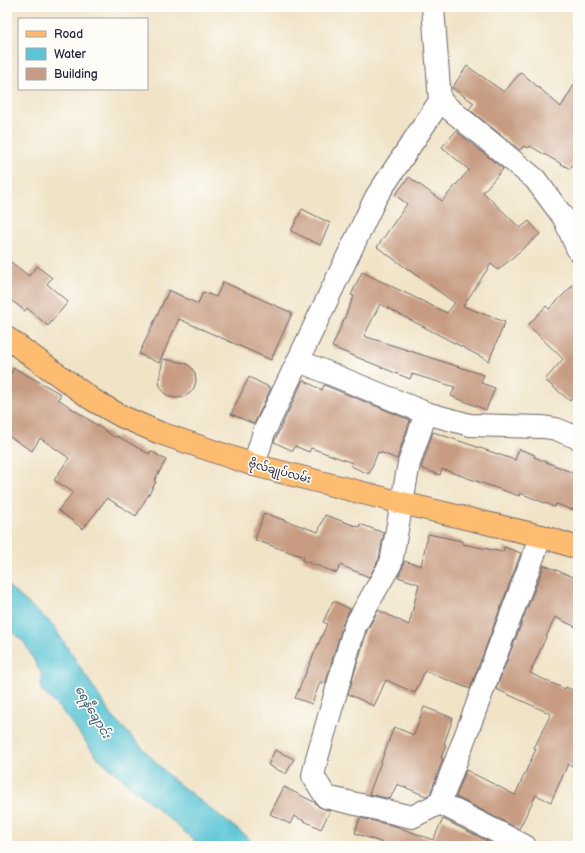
<svg xmlns="http://www.w3.org/2000/svg" width="585" height="853" font-family="'Balsamiq Sans','Noto Sans Myanmar',sans-serif">
<rect width="100%" height="100%" fill="#fdfcf7"/>
<filter id="ink" filterUnits="userSpaceOnUse"><feTurbulence type="fractalNoise" baseFrequency=".025" numOctaves="2"/><feDisplacementMap in="SourceGraphic" scale="8" xChannelSelector="R" yChannelSelector="G"/><feConvolveMatrix kernelMatrix="1 2 1 2 8 2 1 2 1" color-interpolation-filters="sRGB"/></filter>
<filter id="wash" filterUnits="userSpaceOnUse"><feTurbulence type="fractalNoise" baseFrequency=".012" numOctaves="4" result="noise"/><feDisplacementMap in="SourceGraphic" scale="16" xChannelSelector="R" yChannelSelector="G"/><feGaussianBlur stdDeviation="0.9" result="paint"/><feColorMatrix in="noise" values="0 0 0 0 0 0 0 0 0 0 0 0 0 0 0 0 0 1.4 0 .05"/><feComposite in="paint" operator="in"/></filter>
<g filter="url(#wash)">
<rect width="100%" height="100%" fill="#f0e3c6"/>
<path fill="#5ac5d5" stroke="#3e7488" d="M7 585 52 624 112 716 171 778 242 833 256 846H201L97 757 63 712 41 690 42 675 24 642 7 628Z"/>
<g id="blocks">
<path fill="#c79c82" d="M467 66 504 92 521 72 561 107 578 78V154L570 169 530 146 529 148 524 146 520 150 469 109 474 103 452 88Z
M456 131 503 169 483 192 520 228 529 221 540 234 498 270 491 264 463 306 505 322 489 361 380 304 364 336 484 375 481 383 495 388 486 410 451 396 455 387 412 374 410 379 332 347 354 296 351 295 362 272 447 313 455 303 377 247 407 204 395 195 409 177 442 201 469 170 442 147Z
M302 209 330 223 320 245 291 231Z
M7 259 29 276 37 266 52 278 47 284 68 302 48 326 27 308 25 311 7 297Z
M578 280V392L570 401 545 380 563 359 528 325 546 306 549 309Z
M223 282 292 313 271 360 179 319 159 363 139 354 169 290 198 304 203 292 216 297Z
M163 359 185 363 191 367 195 373 196 381 194 388 190 393 184 397 177 398 170 397 164 393 160 386 159 380Z
M14 368 61 394 58 399 116 438 117 436 149 454 151 451 166 460 154 481 156 482 136 516 107 498 83 529 58 510 73 492 54 480 69 458 40 438 32 451 7 435V380Z
M249 377 271 388 254 424 231 414Z
M303 380 322 390 324 385 410 420 397 459 380 452V453L378 452 369 474 351 466 353 463 311 448 309 452 295 446 293 451 274 442Z
M433 432 515 460 519 449 535 455 534 457 578 475V496L573 510 556 504 555 507 520 493 519 496 442 469 440 475 421 468Z
M264 513 318 532 325 515 359 527 360 524 384 533 379 559 369 577 340 565 337 573 302 560 304 557 255 540Z
M428 534 462 541V544L503 552 504 547 521 553 470 689 425 671 415 693 386 680 374 706 348 694 367 631 378 610 409 625 419 584 398 577 402 569 404 561 421 566Z
M544 565 578 579V628L555 617 530 673 565 689 566 687 578 693V752L571 766 568 764 551 802 536 795 519 829 456 797 466 770 515 795 536 749 534 748 551 714 496 689Z
M333 601 350 609 343 623 325 684 320 682 312 704 295 698 327 624 323 622Z
M424 707 453 718 444 744 446 745 441 758 443 759 430 794 426 796 397 784 390 799 369 794 394 727 414 735Z
M275 750 294 759 286 774 268 765Z
M284 787 314 802 319 807 330 811 321 829 294 816 290 824 270 814Z
M360 818 395 826 433 840 443 819 497 846H391L355 833Z"/>
</g>
</g>
<g filter="url(#ink)">
<use href="#blocks" fill-opacity="0" stroke="#6a666c" stroke-width="1"/>
<g fill="none" stroke-linecap="round" stroke-linejoin="round">
<g stroke="#6a666c" stroke-width="24">
<path id="minor" d="M440 101 535 179 564 218 578 250
M299 361 426 413 470 425 543 427 556 429 578 438
M426 413 409 463 391 563 355 626 317 758 313 776 326 797 412 817 440 803 541 536
M254 465 264 432 376 197 440 101 433 7
M440 803 525 846"/>
</g>
<g stroke="#6a666c" stroke-width="24">
<path id="major" d="M7 338 93 400 123 417 160 433 254 465 402 503 541 536 578 548"/>
</g>
<use href="#minor" stroke="#fff" stroke-width="22"/>
<use href="#major" stroke="#febc70" stroke-width="22"/>
</g>
</g>
<g text-anchor="middle" stroke-width="3.5" stroke-linejoin="round" paint-order="stroke">
<g font-size="11" fill="#22223b" stroke="#fdfcf7">
<text transform="translate(280 471) rotate(15)" y="4">ဗိုလ်‌ချုပ်‌လမ်း</text>
</g>
<g font-size="12" font-style="italic" fill="#365b71" stroke="#fdfcf7">
<text transform="translate(93 712) rotate(60)" y="4">ရေနီချောင်း</text>
</g>
</g>
<rect width="585" height="853" fill="none" stroke="#fdfcf7" stroke-width="24"/>
<rect x="18" y="18" width="130" height="72" fill="#fdfcf7" stroke="#a5a5ac"/>
<rect x="26" y="31" width="20" height="6" fill="#febc70" stroke="#a5a5ac"/>
<text x="54" y="38" font-size="12" fill="#22223b">Road</text>
<rect x="26" y="48" width="20" height="12" fill="#5ac5d5" stroke="#a5a5ac"/>
<text x="54" y="58" font-size="12" fill="#22223b">Water</text>
<rect x="26" y="68" width="20" height="12" fill="#c79c82" stroke="#a5a5ac"/>
<text x="54" y="78" font-size="12" fill="#22223b">Building</text>
</svg>
